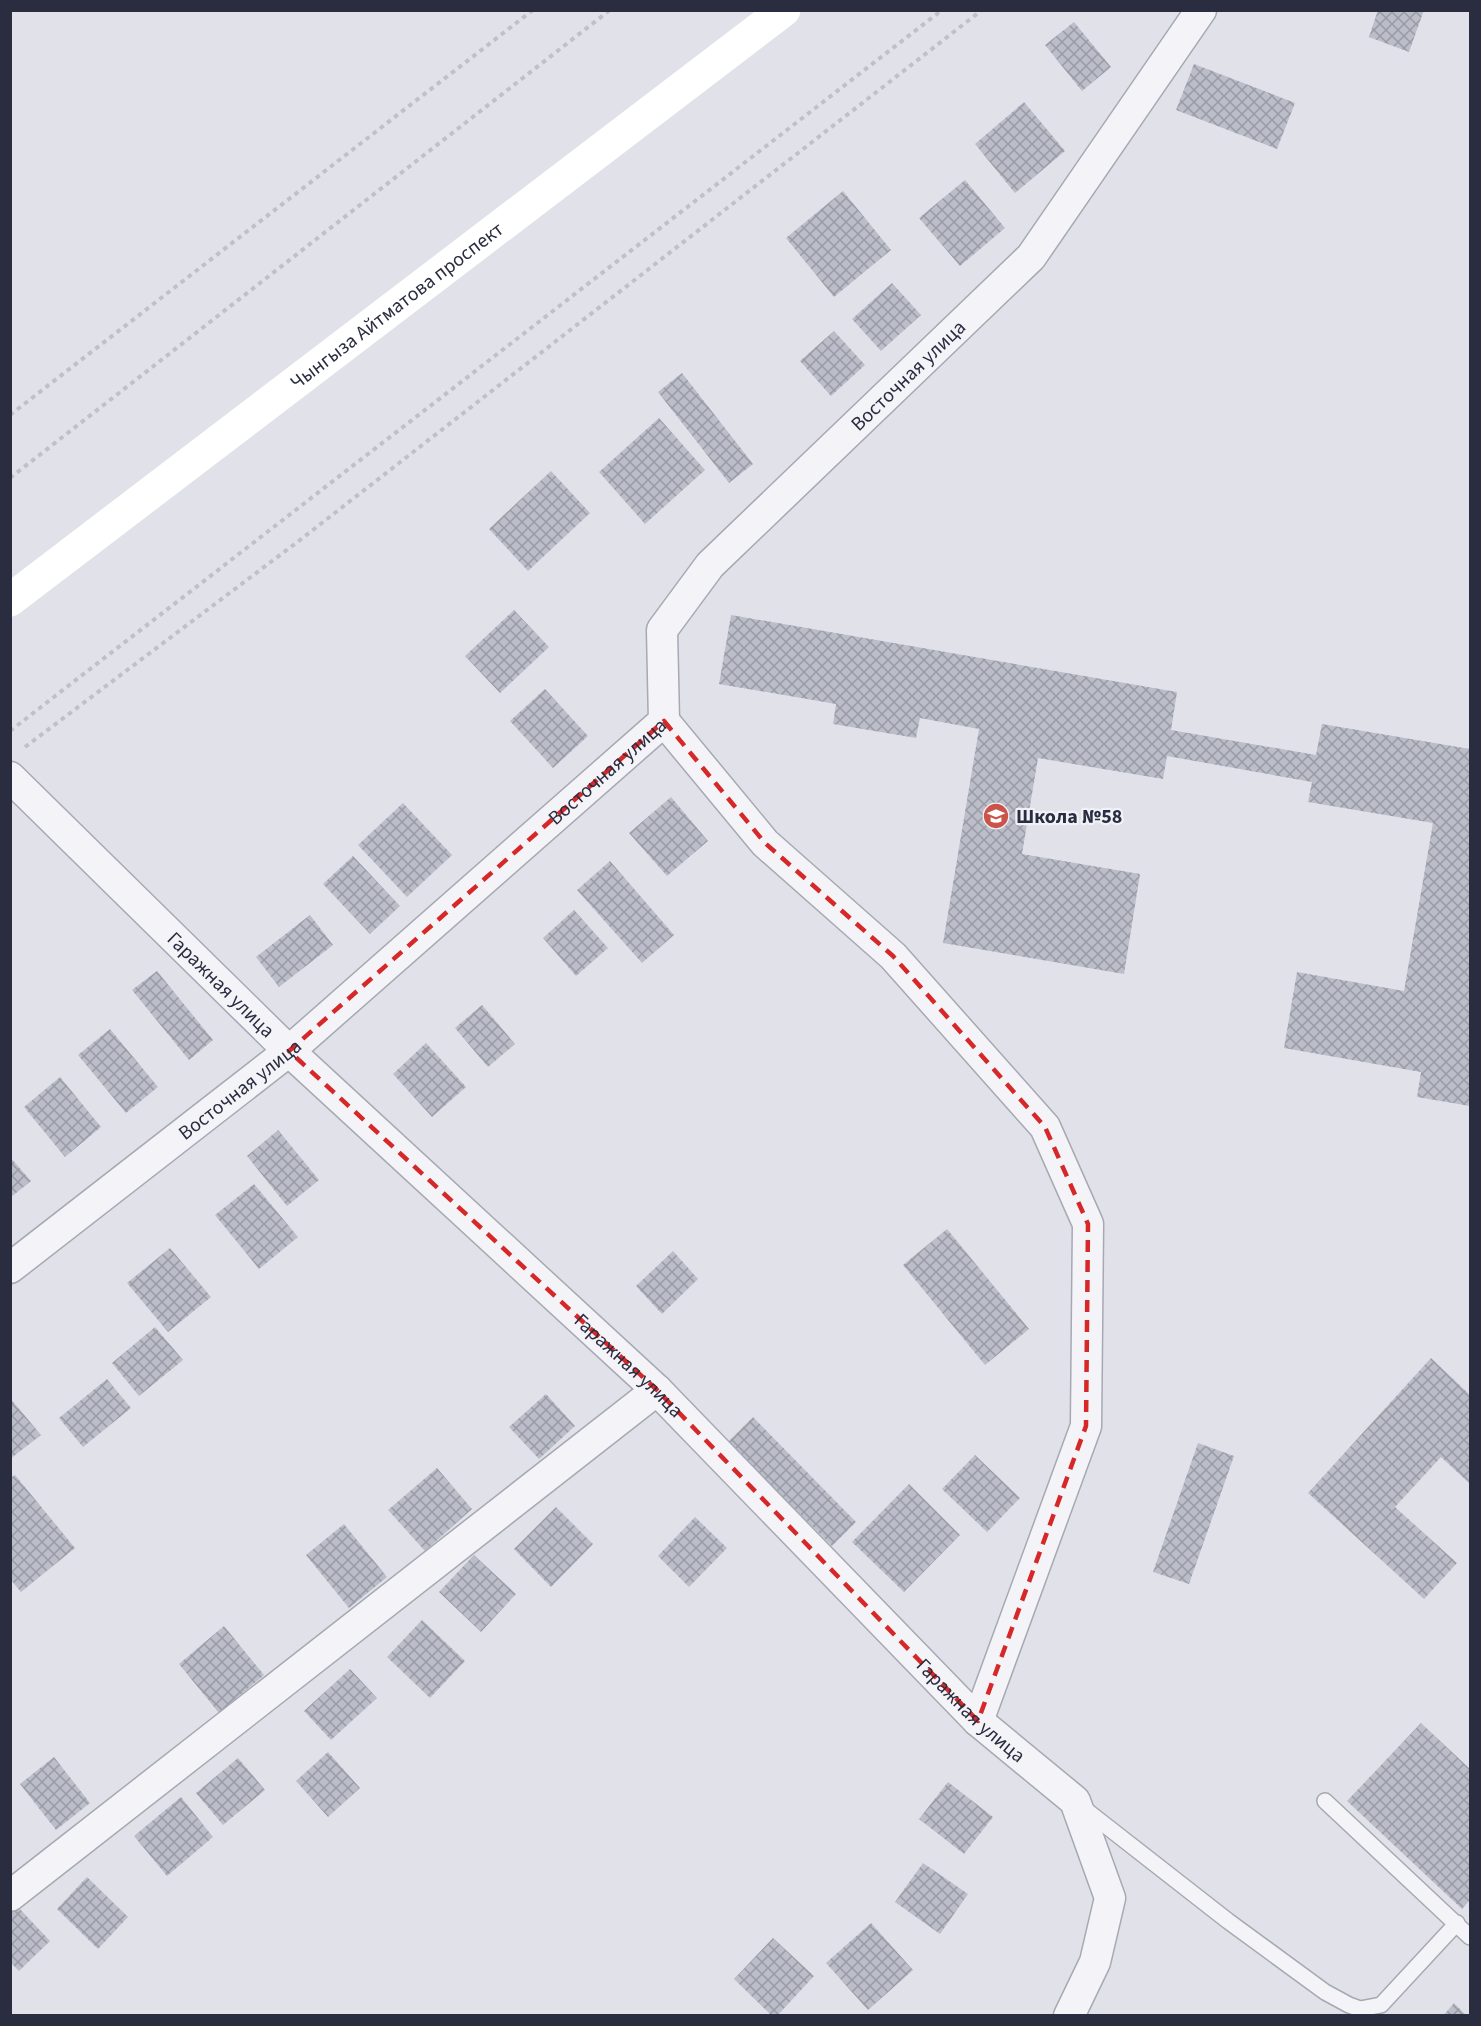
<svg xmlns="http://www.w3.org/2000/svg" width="1481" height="2026" font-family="'Source Sans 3',sans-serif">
<defs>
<pattern id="building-cross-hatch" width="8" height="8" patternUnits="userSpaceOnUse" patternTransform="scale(1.5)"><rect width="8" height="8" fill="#bbbdc9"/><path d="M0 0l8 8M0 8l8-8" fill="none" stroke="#989aa5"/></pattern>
</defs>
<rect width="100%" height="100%" fill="#e1e2e9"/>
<path fill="url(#building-cross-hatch)" d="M1378 10H1424L1409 52 1369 37Z
M1074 22 1111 67 1082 91 1045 45Z
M1194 64 1295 103 1277 149 1176 110Z
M1024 102 1065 151 1015 193 975 144Z
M965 180 1005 228 960 266 919 218Z
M843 191 891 250 834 297 786 238Z
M892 283 921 315 881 351 852 319Z
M834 331 865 365 831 396 800 361Z
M682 373 753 464 729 483 658 392Z
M659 418 705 470 645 524 599 472Z
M551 471 590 513 528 571 489 529Z
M514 610 549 647 500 693 465 656Z
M731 615 1177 692 1171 730 1316 755 1322 724 1470 749V1106L1417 1097 1421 1072 1284 1048 1297 972 1404 991 1433 823 1308 802 1312 782 1167 756 1163 779 1038 758 1022 854 1140 874 1124 974 943 943 979 729 920 718 916 738 833 724 836 704 719 684Z
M545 689 588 736 553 768 510 721Z
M671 797 708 841 667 876 629 833Z
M403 803 452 855 407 897 358 845Z
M353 856 400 906 370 934 323 884Z
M610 861 674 935 642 963 577 890Z
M574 910 608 948 576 976 543 938Z
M310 915 333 945 279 987 256 957Z
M157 971 213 1040 189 1060 132 990Z
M482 1005 515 1044 488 1067 455 1028Z
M110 1029 158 1087 126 1113 78 1055Z
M426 1043 466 1087 432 1117 393 1074Z
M60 1077 101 1127 65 1157 24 1107Z
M278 1130 319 1180 287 1206 247 1156Z
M10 1157 31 1181 10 1198Z
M254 1184 298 1237 259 1269 215 1215Z
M947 1229 1029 1329 985 1365 903 1265Z
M170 1248 211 1297 168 1332 127 1283Z
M673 1251 698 1279 662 1314 636 1286Z
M155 1327 183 1360 139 1396 112 1363Z
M1431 1358 1470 1395V1484L1441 1457 1395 1507 1457 1563 1424 1599 1308 1493Z
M107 1379 131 1408 83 1447 59 1418Z
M546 1394 575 1426 539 1459 509 1427Z
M10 1398 41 1435 10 1459Z
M753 1417 856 1522 832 1546 728 1442Z
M1198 1443 1234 1456 1189 1584 1153 1572Z
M975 1455 1020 1498 987 1532 942 1489Z
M437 1468 472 1509 425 1551 388 1510Z
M15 1475 75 1548 21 1592 10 1579V1478Z
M909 1484 960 1535 904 1592 852 1542Z
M556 1507 593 1544 551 1587 514 1549Z
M695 1517 727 1548 689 1587 658 1556Z
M344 1524 387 1577 349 1608 306 1555Z
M474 1555 516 1594 481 1632 439 1592Z
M422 1620 465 1661 430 1698 387 1657Z
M224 1626 264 1675 219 1713 179 1664Z
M350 1669 377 1698 331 1740 304 1711Z
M1421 1723 1470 1769V1900L1462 1909 1347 1801Z
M328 1752 360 1788 328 1817 296 1781Z
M54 1757 90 1803 56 1830 20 1784Z
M238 1758 265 1790 223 1825 196 1793Z
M948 1782 993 1817 964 1854 919 1819Z
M181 1797 213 1837 167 1876 134 1836Z
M923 1863 968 1894 940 1934 895 1902Z
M87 1877 128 1917 98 1949 57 1909Z
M18 1907 50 1941 19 1971 10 1962V1914Z
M871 1923 913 1970 868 2010 826 1963Z
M773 1938 814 1976 777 2016H772L734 1979Z
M1454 2003 1467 2016H1443Z"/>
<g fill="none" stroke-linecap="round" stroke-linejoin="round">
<g stroke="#a6a8b3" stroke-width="18">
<path id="lane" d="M1325 1801 1470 1937
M1082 1807 1228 1921 1325 1992 1349 2005 1360 2009 1381 2005 1457 1923"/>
</g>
<g stroke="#a6a8b3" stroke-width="33">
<g id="street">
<path d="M664 721 765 843 893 956 1045 1127 1088 1224 1086 1426 978 1721"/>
<path id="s1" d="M10 777 289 1051 657 1390 978 1721 1075 1801 1110 1898 1095 1962 1069 2016"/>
<path id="s2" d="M10 1268 289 1051 664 721 662 630 710 565 1031 257 1201 10"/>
<path d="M10 1896 657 1390"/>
</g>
</g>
<path stroke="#bfc0c8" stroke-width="4" stroke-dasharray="4.5 4.5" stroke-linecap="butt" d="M10 415 533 10
M10 478 610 10
M10 731 942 10
M25 747 300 540 982 10"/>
<use href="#lane" stroke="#f4f4f8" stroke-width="15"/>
<use href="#street" stroke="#f4f4f8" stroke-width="30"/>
<path stroke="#fff" stroke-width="33" id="s3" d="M10 600 784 10"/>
</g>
<path fill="none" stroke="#d62828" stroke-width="4.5" stroke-dasharray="12 8" stroke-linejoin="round" d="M664 721 765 843 893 956 1045 1127 1088 1224 1086 1426 978 1721 657 1390 289 1051Z"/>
<defs>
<g id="school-disc" transform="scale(1.35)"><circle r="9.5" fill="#ca544a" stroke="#f1f2f7"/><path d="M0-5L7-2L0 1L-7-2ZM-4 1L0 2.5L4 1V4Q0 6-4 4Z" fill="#fff"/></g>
</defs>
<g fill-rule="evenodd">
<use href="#school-disc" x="996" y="816"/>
</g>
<g text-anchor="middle" stroke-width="4.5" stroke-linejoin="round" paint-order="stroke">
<g font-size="20" fill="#2a2d40" stroke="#f1f2f7">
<text dy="7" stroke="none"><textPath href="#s3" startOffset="486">Чынгыза Айтматова проспект</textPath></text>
<text dy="7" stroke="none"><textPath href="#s2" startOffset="1299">Восточная улица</textPath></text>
<text dy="7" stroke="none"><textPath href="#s2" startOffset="777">Восточная улица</textPath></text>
<text dy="7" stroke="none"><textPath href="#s1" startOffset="296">Гаражная улица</textPath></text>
<text dy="7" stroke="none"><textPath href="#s2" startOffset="291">Восточная улица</textPath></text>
<text dy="7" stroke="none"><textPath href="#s1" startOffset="854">Гаражная улица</textPath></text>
<text dy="7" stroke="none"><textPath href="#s1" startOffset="1340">Гаражная улица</textPath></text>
</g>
<g font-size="20" font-weight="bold" fill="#2a2d40" stroke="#f1f2f7" text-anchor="start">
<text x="1016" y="823">Школа №58</text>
</g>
</g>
<rect width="1481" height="2026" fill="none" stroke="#2a2d40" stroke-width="24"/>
</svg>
